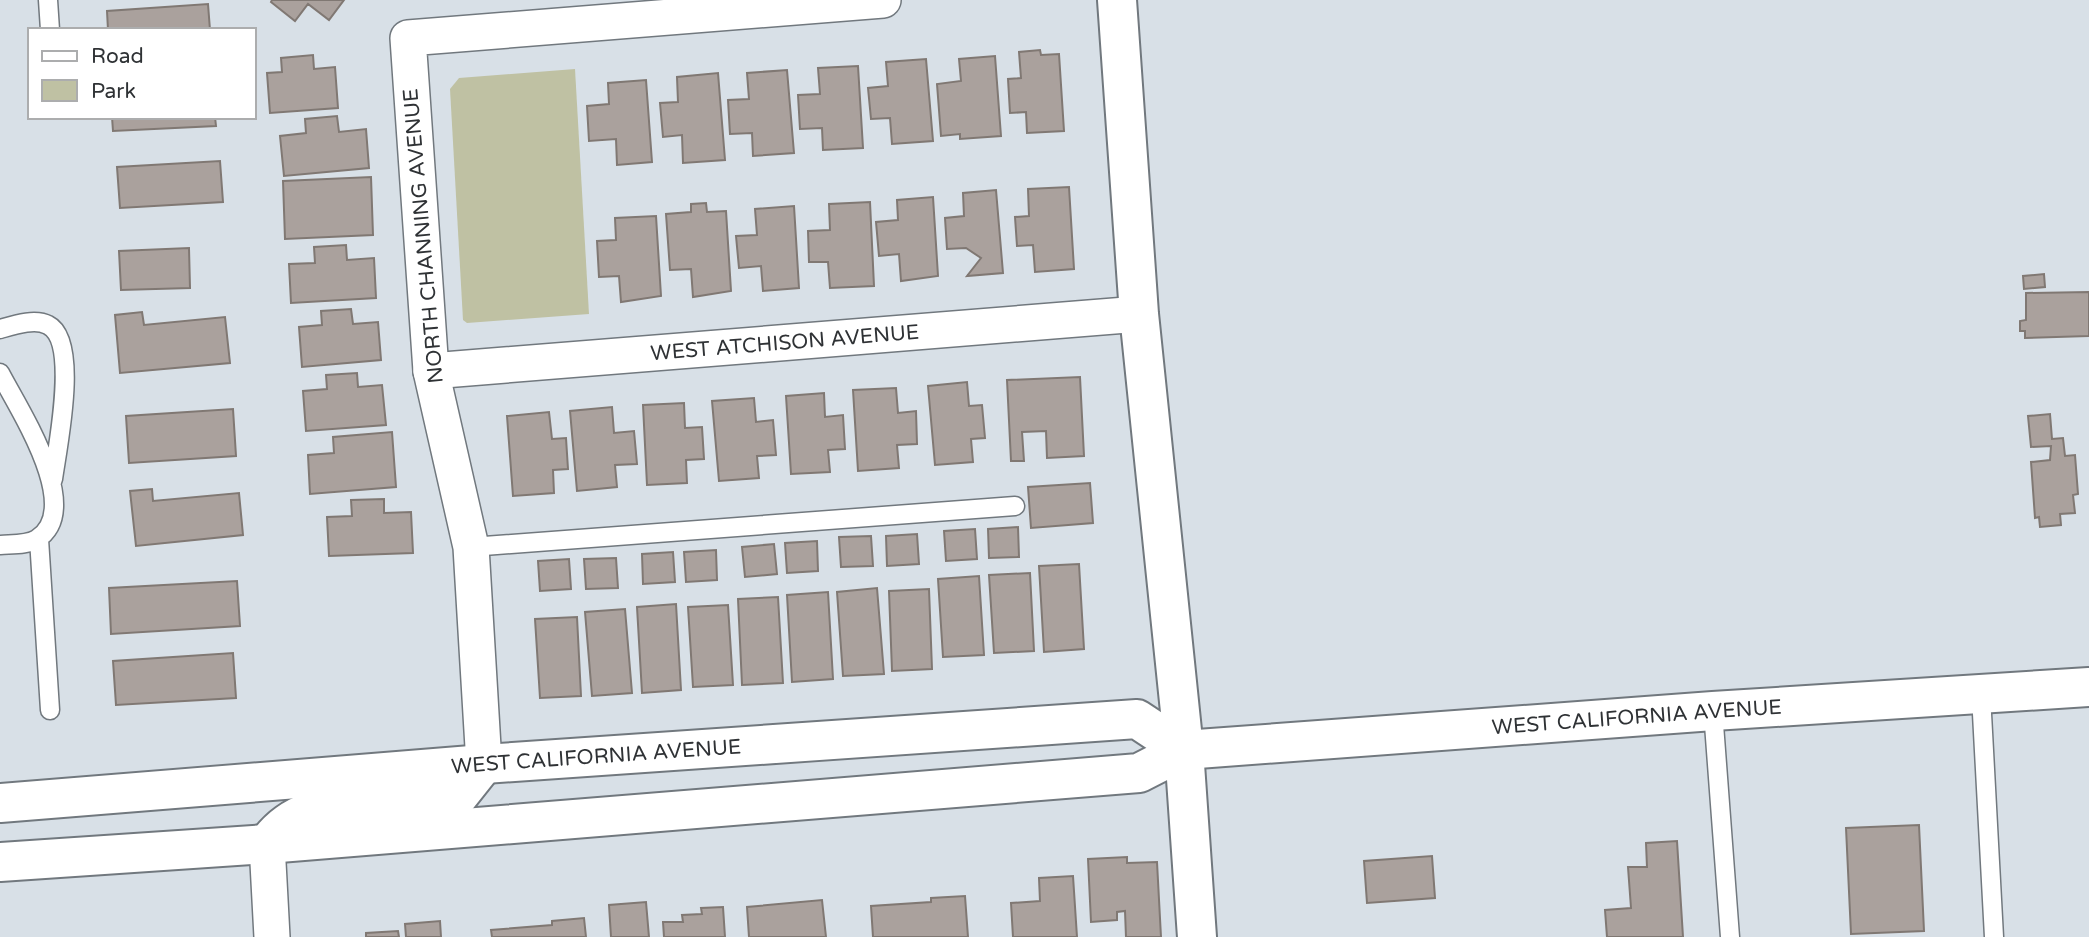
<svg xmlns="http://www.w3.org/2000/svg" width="2089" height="937" font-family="'Varela Round',sans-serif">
<rect width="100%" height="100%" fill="#d8e0e7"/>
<path fill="#bfc1a3" d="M575 69 589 314 467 323 463 320 450 89 459 78Z"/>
<path fill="#aaa19d" stroke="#807873" stroke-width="2" d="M272 0H344L329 20 308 4 295 21 271 2Z
M208 4 210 30H108L107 11Z
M1040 50 1041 55 1059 54 1064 131 1027 133 1026 112 1010 113 1008 79 1021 78 1019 52Z
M313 55 314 69 335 67 338 108 270 113 267 73 282 72 281 58Z
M995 56 1001 136 960 139V134L941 136 937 84 961 81 959 59Z
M926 59 933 141 892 144 890 118 871 119 868 88 888 86 886 62Z
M858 66 863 148 823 150 822 128 800 129 798 95 820 94 818 68Z
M787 70 794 153 753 156 752 133 730 134 728 100 749 99 747 73Z
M718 73 725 160 683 163 682 135 663 137 660 103 678 102 677 77Z
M646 80 652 162 617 165 616 139 589 141 587 106 609 104 608 83Z
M337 116 339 132 366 129 369 168 284 176 280 136 306 133 305 119Z
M112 117H215L216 126 113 131Z
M220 161 223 202 120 208 117 167Z
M371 177 373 235 285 239 283 181Z
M1069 187 1074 269 1035 272 1033 245 1017 246 1015 217 1029 216 1028 189Z
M996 190 1003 273 967 276 981 258 966 248 947 249 945 218 964 216 963 193Z
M933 197 938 276 901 281 899 254 879 256 876 222 898 220 897 200Z
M870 202 874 286 830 288 828 262H809L808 231 830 230 829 204Z
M706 203 707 212 726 211 731 291 693 297 691 269 670 270 666 214 691 212V204Z
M794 206 799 288 763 291 761 266 739 268 736 236 757 235 755 209Z
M656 216 661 296 621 302 619 276 599 277 597 241 616 240 615 218Z
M346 245 347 260 374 258 376 298 291 303 289 264 315 263 314 247Z
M189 248 190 288 121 290 119 251Z
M2044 274 2045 287 2024 289 2023 276Z
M2089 292V336L2025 338V331H2020V321L2026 320V293Z
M351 309 353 324 378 322 381 360 302 367 299 327 322 325 321 311Z
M142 312 144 325 225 317 230 363 120 373 115 315Z
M357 373 358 387 382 385 386 425 306 431 303 391 327 389 326 375Z
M1080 377 1084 456 1047 458 1046 431 1022 432 1024 461H1011L1007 380Z
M967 382 969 406 982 405 985 438 971 439 973 462 935 465 928 386Z
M896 388 898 413 916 411 917 444 897 445 899 468 858 471 853 390Z
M824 393 825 417 843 415 845 449 828 450 830 472 791 474 786 396Z
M754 398 756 422 773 420 776 455 757 456 759 478 719 481 712 401Z
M684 403 685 428 702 427 704 459 686 460 687 483 647 485 643 405Z
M612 407 614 433 634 431 637 464 615 465 617 487 577 491 570 411Z
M233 409 236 456 129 463 126 416Z
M549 412 552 439 566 438 568 469 553 470 554 493 513 496 507 416Z
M2050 414 2052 439 2063 438 2065 456 2075 455 2078 494 2073 495 2075 513 2060 514 2061 525 2040 527 2039 517 2035 518 2031 462 2050 460 2051 446 2031 447 2028 416Z
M392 432 396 487 310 494 308 455 334 453 333 437Z
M1090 483 1093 523 1031 528 1028 487Z
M152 489 153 501 239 493 243 535 136 546 130 491Z
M384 499V513L411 512 413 553 329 556 327 517 352 516 351 500Z
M1018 527 1019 557 989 558 988 529Z
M975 529 977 559 946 561 944 531Z
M917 534 919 564 887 566 886 536Z
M871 536 873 566 841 567 839 537Z
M817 541 818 571 787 573 785 543Z
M774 544 777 574 745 577 742 547Z
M716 550 717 580 686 582 684 552Z
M673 552 675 582 643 584 642 554Z
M616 558 618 588 586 589 584 559Z
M569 559 571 589 540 591 538 561Z
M1079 564 1084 649 1044 652 1039 566Z
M1030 573 1034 651 994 653 989 575Z
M979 576 984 655 943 657 938 579Z
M237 581 240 626 111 634 109 588Z
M877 588 884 674 843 676 837 592Z
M929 589 932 669 892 671 889 591Z
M828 592 833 679 792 682 787 595Z
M778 597 783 683 742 685 738 599Z
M676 604 681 690 642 693 637 607Z
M728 605 733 685 693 687 688 607Z
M625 609 632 693 592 696 585 612Z
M577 617 581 696 540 698 535 619Z
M233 653 236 698 116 705 113 661Z
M1919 825 1924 931 1851 934 1846 828Z
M1677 841 1683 937H1607L1605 910 1631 908 1628 867H1647L1646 843Z
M1432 856 1435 898 1367 903 1364 861Z
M1127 857V863L1157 862 1161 937H1126L1125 911 1117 912V920L1091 922 1088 859Z
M1073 876 1077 937H1013L1011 903 1040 901 1039 878Z
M965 896 968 937H873L871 906 931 902V898Z
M822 900 826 937H749L747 907Z
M646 902 649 937H611L609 905Z
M723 907 725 937H664L663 922H683L682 915 702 914 701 908Z
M584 918 586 937H492L491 930 552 925V921Z
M440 921 441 937H406L405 924Z
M398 931 399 937H366V933Z"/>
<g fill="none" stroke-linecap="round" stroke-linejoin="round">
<g stroke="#71787e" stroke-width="21">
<path id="service" d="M48 0 50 30
M0 329C14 325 35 318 48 325 80 341 57 449 53 479
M0 373C18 408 85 509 37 539 28 545 11 544 0 545
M39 539 50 710
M471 547 1015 506
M1981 695 1994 937
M1713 711 1730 937"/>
</g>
<g stroke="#71787e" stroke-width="38">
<g id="minor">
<path id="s1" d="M431 371 1139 314"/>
<path d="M484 764 471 547 431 371 408 38 883 0"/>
<path d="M267 844 272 937"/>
</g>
</g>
<g stroke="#71787e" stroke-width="42">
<path id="tertiary" d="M1117 0 1139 314 1184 750 1197 937"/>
</g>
<g stroke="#71787e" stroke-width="42">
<g id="secondary">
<path id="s2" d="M0 803 484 764 1137 719 1184 750"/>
<path d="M267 844C280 826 293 818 313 810L457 798 484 764"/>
<path id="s3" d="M0 862 267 844 1139 773 1184 750 1713 711 2089 687"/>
</g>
</g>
<use href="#service" stroke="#fff" stroke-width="18"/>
<use href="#minor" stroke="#fff" stroke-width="35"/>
<use href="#tertiary" stroke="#fff" stroke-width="38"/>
<use href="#secondary" stroke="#fff" stroke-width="38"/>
</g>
<g text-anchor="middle" stroke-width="5" stroke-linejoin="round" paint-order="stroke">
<g font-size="21" fill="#2f3235" stroke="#fff">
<text transform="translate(423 236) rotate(-95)" y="7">NORTH CHANNING AVENUE</text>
<text dy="7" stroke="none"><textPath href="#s1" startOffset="355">WEST ATCHISON AVENUE</textPath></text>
<text dy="7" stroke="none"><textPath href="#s3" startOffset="1647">WEST CALIFORNIA AVENUE</textPath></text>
<text dy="7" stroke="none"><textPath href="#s2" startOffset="598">WEST CALIFORNIA AVENUE</textPath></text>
</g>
</g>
<rect x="28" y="28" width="228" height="91" fill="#ffffff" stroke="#acadae" stroke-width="2"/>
<rect x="42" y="51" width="35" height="10" fill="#ffffff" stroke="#acadae" stroke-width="2"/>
<text x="91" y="63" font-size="21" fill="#2f3235">Road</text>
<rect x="42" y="80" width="35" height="21" fill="#bfc1a3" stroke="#acadae" stroke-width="2"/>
<text x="91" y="98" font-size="21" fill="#2f3235">Park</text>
</svg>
